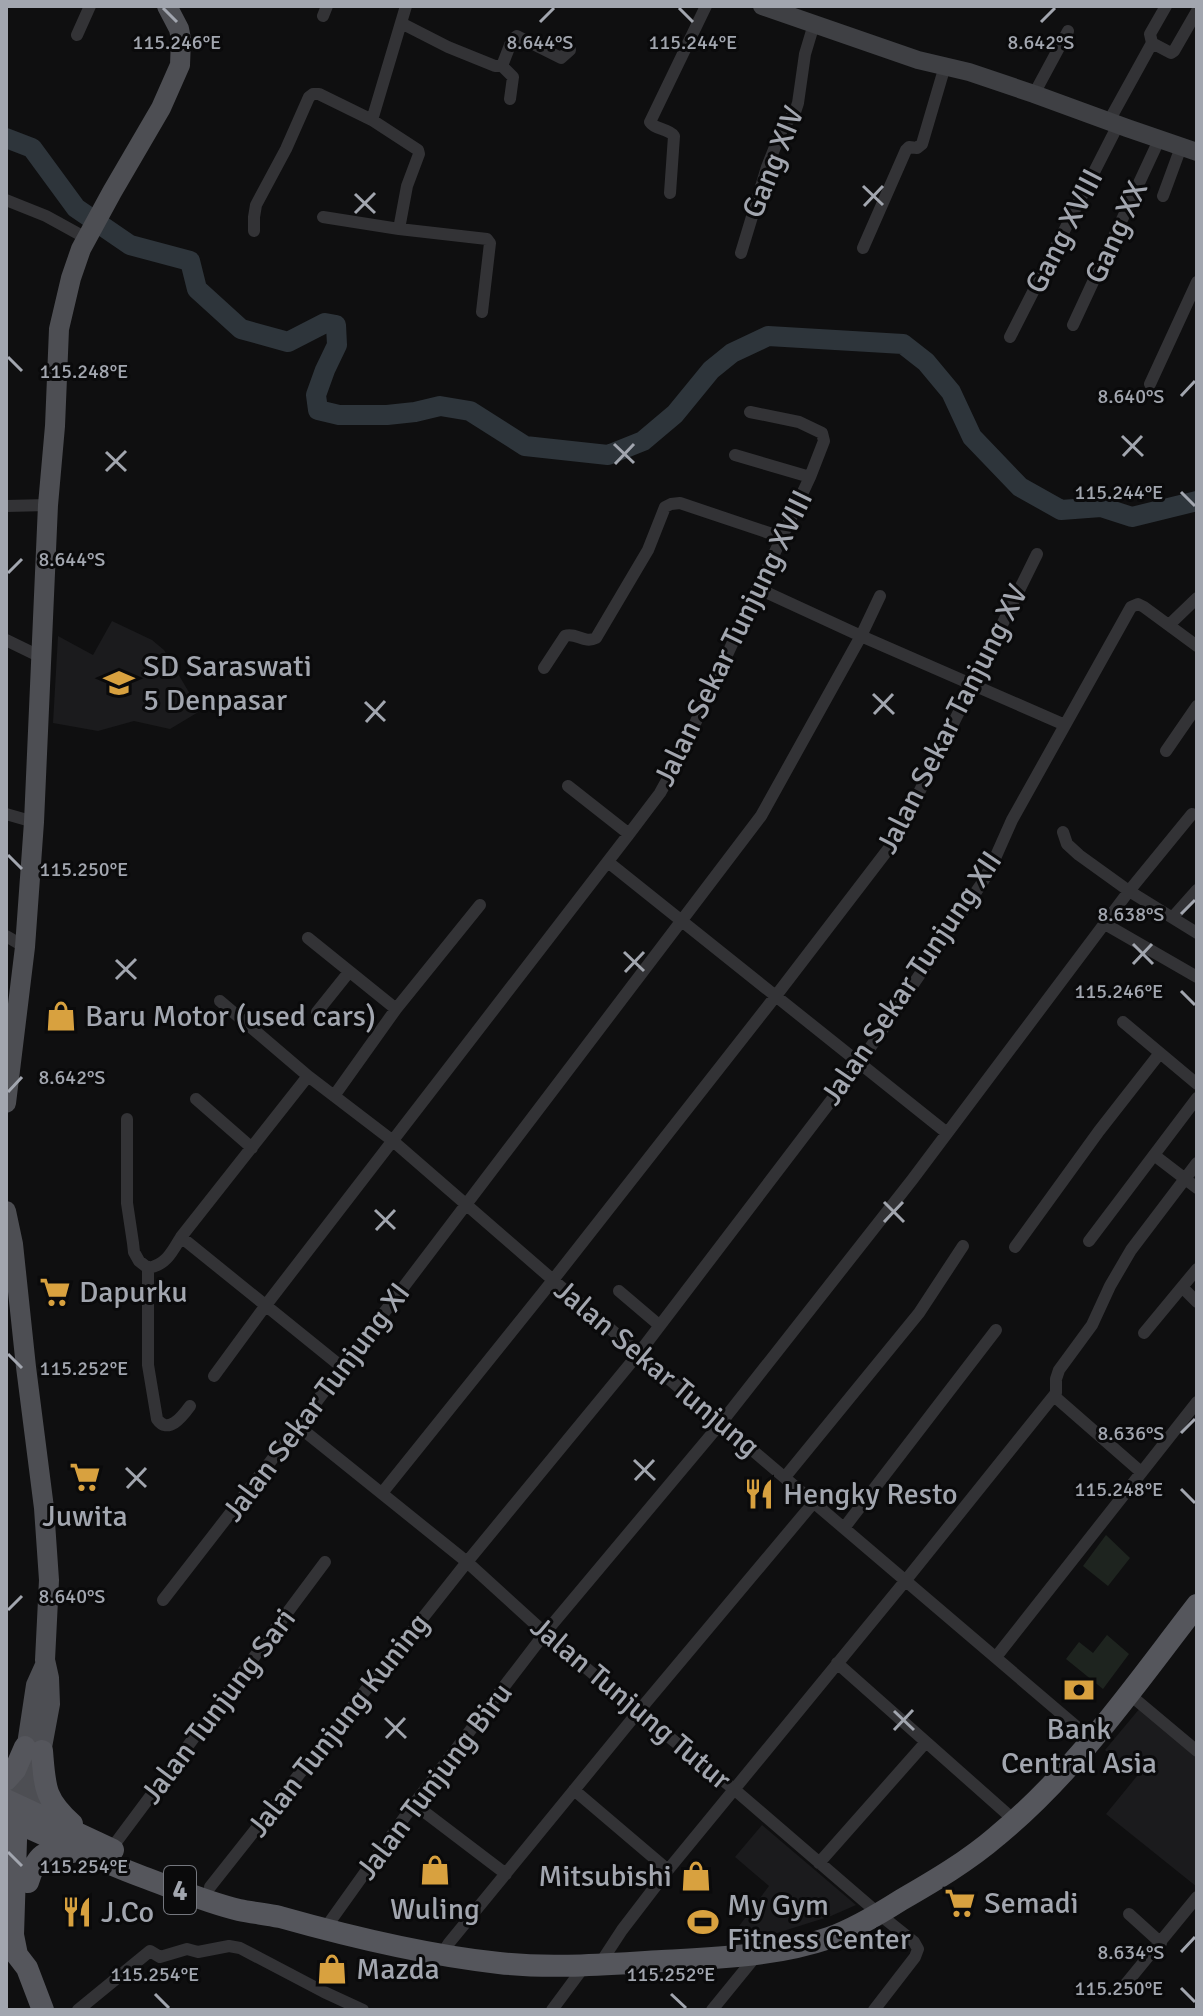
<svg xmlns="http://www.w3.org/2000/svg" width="1203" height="2016" font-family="Signika,sans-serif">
<rect width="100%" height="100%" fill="#0f0f10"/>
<path fill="#1b1b1d" d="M112 621 152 640 164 650 200 711 170 729 134 721 98 731 53 723 58 636 93 655Z
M1140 1708 1197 1756V1887L1106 1814 1137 1776 1105 1750Z
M762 1825 856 1905 831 1916 774 1934 730 1938 769 1886 735 1857Z"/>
<path fill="#1e241f" d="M1106 1535 1130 1558 1108 1586 1083 1566Z
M1107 1635 1129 1654 1103 1689 1066 1659 1079 1642 1093 1653Z"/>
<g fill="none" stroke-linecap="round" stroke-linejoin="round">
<path stroke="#2e353b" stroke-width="20" d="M6 138 32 148 76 208 130 245 190 261 197 289 241 329 288 342 325 323 336 325 337 345 325 370 316 395 318 410 339 415H387L415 412 440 406 470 411 525 446 608 455 643 441 675 414 711 370 732 353 768 336 903 344 926 362 951 392 972 437 1020 487 1061 510 1101 507 1132 517 1197 501"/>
<path stroke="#333336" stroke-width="12" d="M1166 6 1150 34 1152 43 1171 53 1174 51 1197 11
M323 16 327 6
M401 23 448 47 495 66H502L513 77 510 99
M77 35 90 6
M502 66 512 40 517 36 561 58 570 50
M1034 94 1068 31
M372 120 406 6
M1109 121 1152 43
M670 193 674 136C668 128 655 130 650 122L706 6
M1163 196 1181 147
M6 200 46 216 86 238
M323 217 399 229 487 239 490 243 482 312
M254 231V217L256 205 286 149 309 97 313 94H319L372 120 418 150 419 154 407 186 399 229
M863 248 906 150 909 147 917 148 922 144 945 66
M741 253 767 167 783 127 795 112 798 103 805 54 814 24
M1073 325 1159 140
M1010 337 1118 125
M1150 384 1197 282
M735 455 810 477
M6 506 48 505
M757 588 861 636 1065 725
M1169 625 1197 598
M6 640 43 658
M544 668 565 636C576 632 584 644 596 638L648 550 665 507 671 504 680 503 781 537
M1166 751 1197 706
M568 786 629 834
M6 814 34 822
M1063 832 1067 844 1079 855 1129 891 1197 933
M608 862 947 1133
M1173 917 1197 890
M1105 924 1197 977
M6 936 25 947
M308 938 396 1009
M220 1001 308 1076 393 1141 553 1280 1091 1739
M317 1012 349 972
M1123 1022 1197 1084
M334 1096 396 1009 480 905
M196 1099 252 1148
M127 1119V1203L133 1243 134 1252 139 1261 148 1268
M1154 1155 1197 1188
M181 1237 343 1368
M1089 1241 1197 1098
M1015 1247 1099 1131 1160 1053
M148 1268C166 1265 172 1252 181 1237L308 1076
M148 1268V1365L157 1419C168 1435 182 1417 190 1406
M1182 1287 1197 1302
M619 1291 659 1325
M1144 1333 1197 1269
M214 1376 266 1305 629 834 660 793 677 762 810 477 824 441 822 433 799 422 750 412
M1054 1396 1141 1472
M298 1426 467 1562 545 1633 638 1712 735 1790 879 1914 914 1942 918 1949 915 1957 874 2010
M785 1477 919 1313 963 1246
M382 1493 553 1280 775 997 896 839 1037 554
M844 1528 996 1330
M163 1600 298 1426 761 816 861 636 880 596
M996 1657 1197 1402
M837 1663 1014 1820
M1129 1694 1197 1751
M574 1790 668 1870
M414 1804 506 1874
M111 1849 325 1562
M819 1863 926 1742
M210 1887 467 1562 639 1353 859 1064 982 883 992 865 1012 820 1131 607 1138 604 1144 607 1197 646
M1129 1914 1161 1943
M324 1930 414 1804 545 1633 721 1423 912 1180 1129 891 1192 814
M442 1954 449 1943 638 1712 814 1502
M603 1964 605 1956 622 1930 668 1870 906 1580 1056 1393V1379L1059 1370 1092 1325 1110 1286 1131 1250 1197 1163
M1120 1991 1197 1897
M78 2010 150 1951 160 1957 187 1949 198 1952 229 1946 240 1948 324 1992 363 2010
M552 2010 586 1964
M712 2010 756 1956"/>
<path stroke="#3f4044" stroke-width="18" d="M762 6 918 60 969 72 1034 94 1127 128 1197 152"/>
<path stroke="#4d4e53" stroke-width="20" d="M6 1103 25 947 34 822 48 505 55 426 59 329 71 278 81 249 112 192 161 108 180 65 181 39 179 29 167 6
M6 1211 13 1244 26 1367 44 1508 49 1580 45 1660 49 1678 50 1704 40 1758 33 1812
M18 1804 36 1685 45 1665"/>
<path stroke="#55565c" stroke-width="22" d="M42 1751C45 1787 44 1799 72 1824
M6 1780 15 1770 25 1747
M6 1800 113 1850
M17 1809 13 1935 17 1955 27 1968 43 2010
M6 1818C52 1837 96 1860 143 1877 173 1888 208 1903 239 1910 253 1913 266 1914 280 1917 351 1937 425 1955 499 1963 552 1969 608 1964 662 1961 718 1958 776 1956 829 1938 854 1929 879 1914 901 1900 934 1881 968 1861 997 1836 1076 1771 1135 1685 1197 1605
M28 1882C36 1856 45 1846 73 1852"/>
</g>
<path fill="none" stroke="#a2a6af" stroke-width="3" d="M163 8 177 22M679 8 693 22M540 22 554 8M1041 22 1055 8M863 186 883 205M355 194 375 213M864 206 883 186M355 213 375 193M8 357 22 371M1181 396 1195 381M1122 436 1143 456M614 444 634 463M106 452 126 471M1123 456 1142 436M615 464 634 444M106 471 126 451M1181 492 1195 506M8 573 22 559M873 694 894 714M365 702 385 721M874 714 893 694M366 722 385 701M8 855 22 869M1181 914 1195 900M1133 944 1153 964M624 952 644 971M116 960 136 979M1133 964 1152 944M625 972 644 952M116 979 136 959M1181 991 1195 1005M8 1092 22 1077M884 1202 904 1222M375 1210 395 1229M884 1222 903 1202M376 1230 395 1210M8 1354 22 1368M1181 1433 1195 1419M634 1460 655 1480M126 1468 146 1487M635 1480 654 1460M127 1488 146 1468M1181 1489 1195 1503M8 1610 22 1596M894 1711 914 1730M385 1718 406 1738M894 1730 913 1710M386 1738 405 1718M8 1852 22 1866M1181 1952 1195 1937M1181 1988 1195 2002M155 1994 169 2008M671 1994 686 2008"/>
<defs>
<g id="school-bare" transform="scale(2.4)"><path d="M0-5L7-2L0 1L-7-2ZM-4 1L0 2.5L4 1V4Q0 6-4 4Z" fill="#d8a13f" stroke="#0a0a0b" stroke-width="2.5" paint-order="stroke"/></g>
<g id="shop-bare" transform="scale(2.4)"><path d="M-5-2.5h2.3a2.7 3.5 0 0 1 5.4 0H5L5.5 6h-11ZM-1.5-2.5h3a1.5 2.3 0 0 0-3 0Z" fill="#d8a13f" stroke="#0a0a0b" stroke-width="2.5" paint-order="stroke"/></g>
<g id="supermarket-bare" transform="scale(2.4)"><path d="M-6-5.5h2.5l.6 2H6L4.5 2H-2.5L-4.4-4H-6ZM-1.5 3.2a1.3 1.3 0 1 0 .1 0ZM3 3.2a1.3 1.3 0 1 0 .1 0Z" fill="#d8a13f" stroke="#0a0a0b" stroke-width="2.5" paint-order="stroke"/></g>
<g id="restaurant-bare" transform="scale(2.4)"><path d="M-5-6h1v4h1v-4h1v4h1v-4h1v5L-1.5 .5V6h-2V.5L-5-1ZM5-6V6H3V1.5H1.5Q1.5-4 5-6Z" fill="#d8a13f" stroke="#0a0a0b" stroke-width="2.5" paint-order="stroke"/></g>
<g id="bank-bare" transform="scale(2.4)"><path d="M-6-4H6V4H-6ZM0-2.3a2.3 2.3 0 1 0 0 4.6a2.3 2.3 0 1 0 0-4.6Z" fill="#d8a13f" stroke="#0a0a0b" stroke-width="2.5" paint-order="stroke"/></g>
<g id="stadium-bare" transform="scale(2.4)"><path d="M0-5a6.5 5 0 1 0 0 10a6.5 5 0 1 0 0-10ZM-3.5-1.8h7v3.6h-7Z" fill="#d8a13f" stroke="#0a0a0b" stroke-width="2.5" paint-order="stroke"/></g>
</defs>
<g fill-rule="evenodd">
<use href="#school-bare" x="119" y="683"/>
<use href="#shop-bare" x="61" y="1016"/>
<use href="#supermarket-bare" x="55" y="1292"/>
<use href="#supermarket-bare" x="85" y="1477"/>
<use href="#restaurant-bare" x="759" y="1494"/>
<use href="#bank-bare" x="1079" y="1690"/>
<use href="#shop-bare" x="435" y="1870"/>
<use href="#shop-bare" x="696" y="1876"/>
<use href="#supermarket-bare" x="960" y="1903"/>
<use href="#restaurant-bare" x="77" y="1912"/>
<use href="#stadium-bare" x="703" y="1922"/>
<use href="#shop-bare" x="332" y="1969"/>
</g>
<g text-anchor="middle" stroke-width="6" stroke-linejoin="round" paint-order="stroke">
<rect fill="#0a0a0b" stroke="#74777e" stroke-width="2" x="164" y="1866" width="32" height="48" rx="6"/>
<g font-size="28" font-weight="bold" fill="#a2a6af">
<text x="180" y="1900">4</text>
</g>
<g font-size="30" fill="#a2a6af" stroke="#0a0a0b">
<text transform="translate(773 162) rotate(-68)" y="10">Gang XIV</text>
<text transform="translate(1064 231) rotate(-63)" y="10">Gang XVIII</text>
<text transform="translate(1116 232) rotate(-65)" y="10">Gang XX</text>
<text transform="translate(733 638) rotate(-64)" y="10">Jalan Sekar Tunjung XVIII</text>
<text transform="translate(952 719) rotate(-63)" y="10">Jalan Sekar Tanjung XV</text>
<text transform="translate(911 978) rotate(-56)" y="10">Jalan Sekar Tunjung XII</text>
<text transform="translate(657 1368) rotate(40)" y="10">Jalan Sekar Tunjung</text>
<text transform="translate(316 1402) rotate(-53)" y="10">Jalan Sekar Tunjung XI</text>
<text transform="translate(631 1703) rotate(40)" y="10">Jalan Tunjung Tutur</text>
<text transform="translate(218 1706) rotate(-53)" y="10">Jalan Tunjung Sari</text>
<text transform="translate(338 1725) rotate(-52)" y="10">Jalan Tunjung Kuning</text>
<text transform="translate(434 1781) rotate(-53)" y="10">Jalan Tunjung Biru</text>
</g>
<g font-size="30" fill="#a2a6af" stroke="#0a0a0b" text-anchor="start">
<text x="143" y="676">SD Saraswati<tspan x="143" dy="34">5 Denpasar</tspan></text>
<text x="85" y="1026">Baru Motor (used cars)</text>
<text x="79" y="1302">Dapurku</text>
<text x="783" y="1504">Hengky Resto</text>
<text x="85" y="1526" text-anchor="middle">Juwita</text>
<text x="1079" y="1739" text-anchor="middle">Bank<tspan x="1079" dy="34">Central Asia</tspan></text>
<text x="672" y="1886" text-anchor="end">Mitsubishi</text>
<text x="984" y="1913">Semadi</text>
<text x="727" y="1915">My Gym<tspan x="727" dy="34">Fitness Center</tspan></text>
<text x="435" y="1919" text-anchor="middle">Wuling</text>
<text x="101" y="1922">J.Co</text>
<text x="356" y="1979">Mazda</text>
</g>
</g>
<g font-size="20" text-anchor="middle" fill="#a2a6af" stroke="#0a0a0b" stroke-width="6" stroke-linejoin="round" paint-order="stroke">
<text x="177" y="49">115.246°E</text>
<text x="693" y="49">115.244°E</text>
<text x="540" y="49">8.644°S</text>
<text x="1041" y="49">8.642°S</text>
<text x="84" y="378">115.248°E</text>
<text x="1131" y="403">8.640°S</text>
<text x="1119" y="499">115.244°E</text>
<text x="72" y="566">8.644°S</text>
<text x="84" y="876">115.250°E</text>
<text x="1131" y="921">8.638°S</text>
<text x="1119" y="998">115.246°E</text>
<text x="72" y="1084">8.642°S</text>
<text x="84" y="1375">115.252°E</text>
<text x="1131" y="1440">8.636°S</text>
<text x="1119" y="1496">115.248°E</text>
<text x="72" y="1603">8.640°S</text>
<text x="84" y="1873">115.254°E</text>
<text x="1131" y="1959">8.634°S</text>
<text x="155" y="1981">115.254°E</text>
<text x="671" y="1981">115.252°E</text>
<text x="1119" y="1995">115.250°E</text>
</g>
<rect width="1203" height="2016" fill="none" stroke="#a2a6af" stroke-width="16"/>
</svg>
